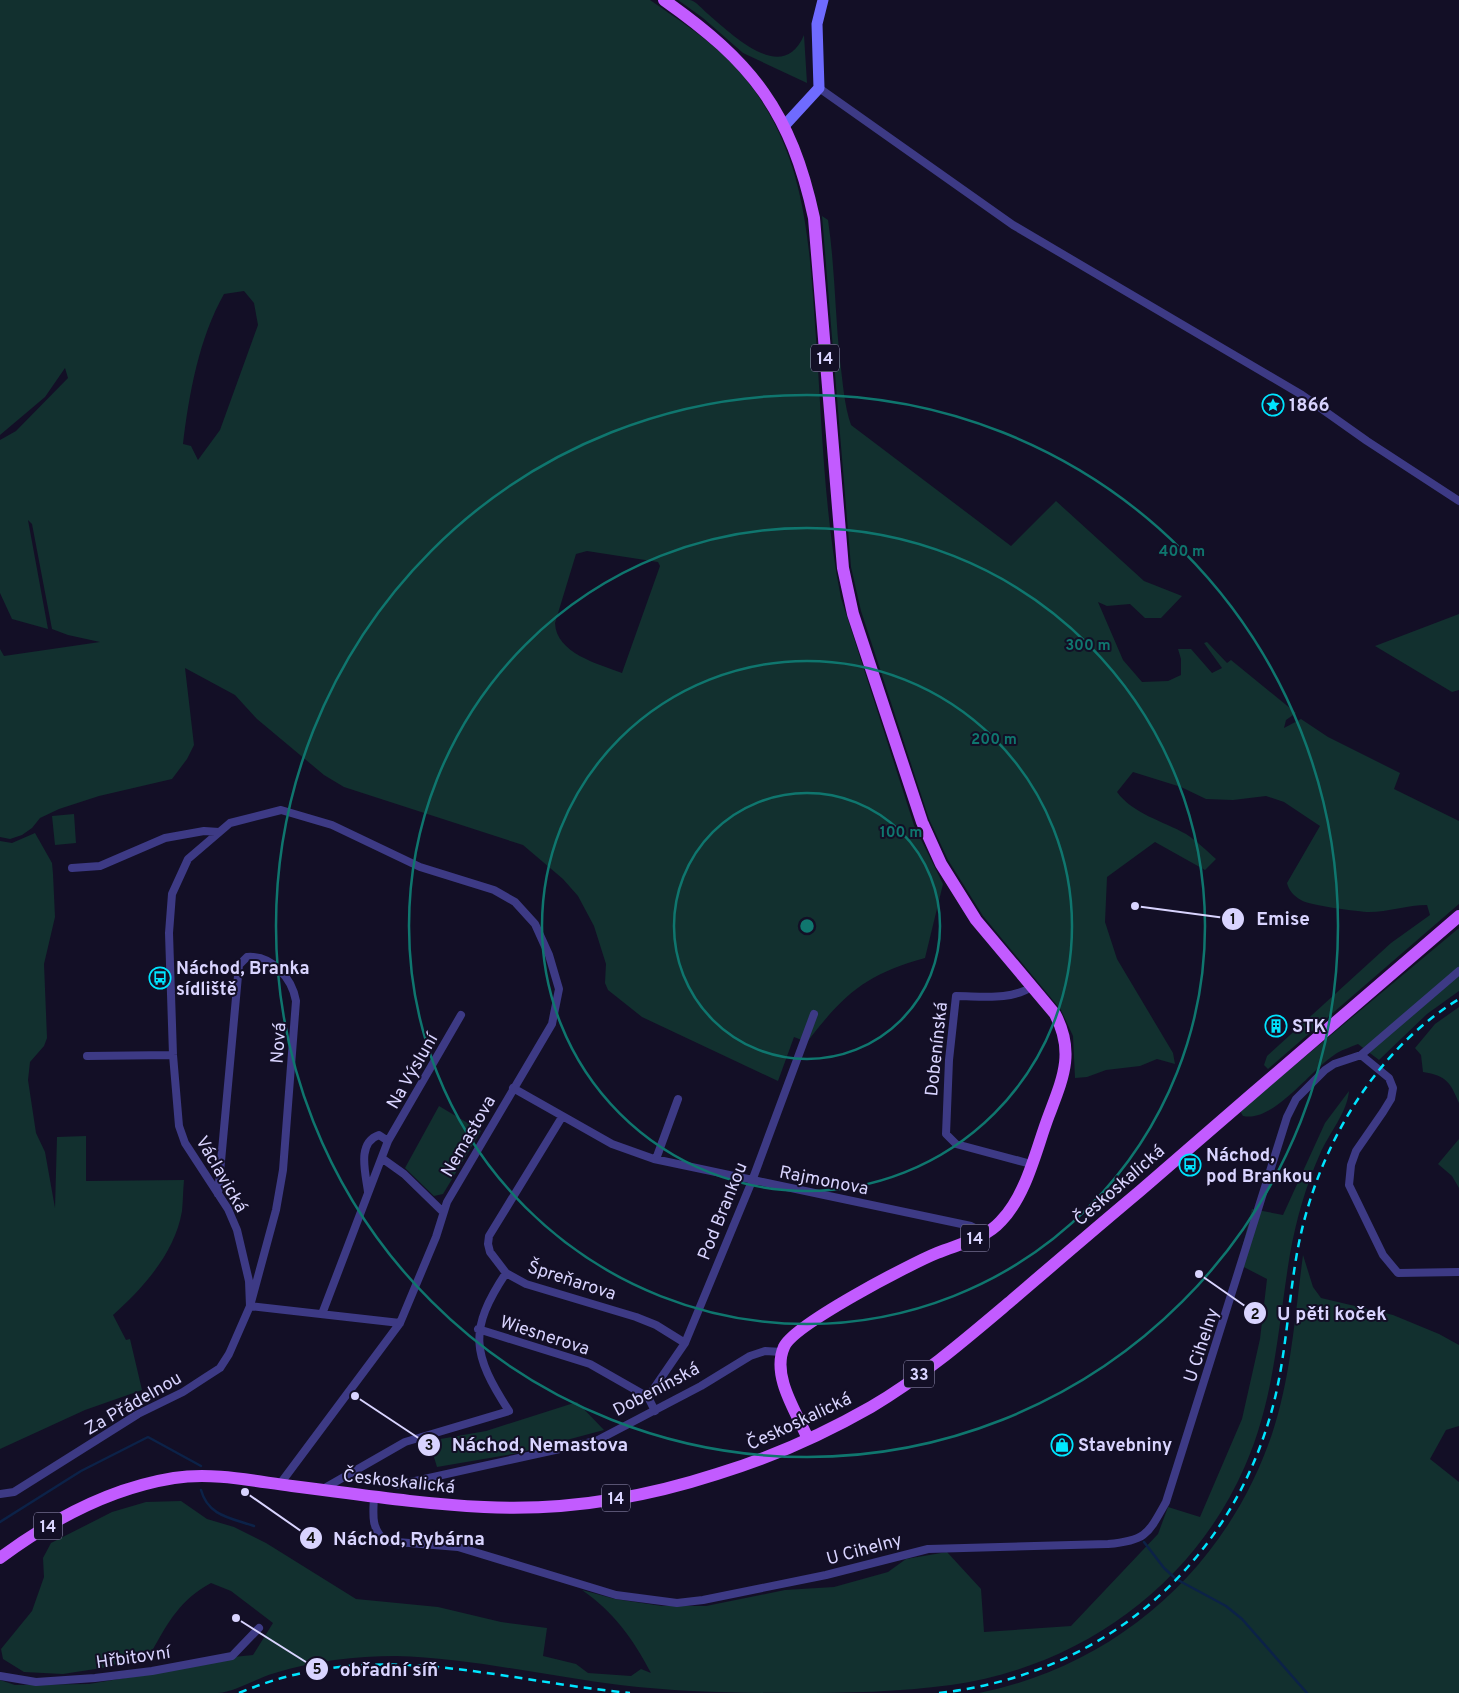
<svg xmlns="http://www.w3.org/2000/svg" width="1459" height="1693" font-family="Overpass,sans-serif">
<rect width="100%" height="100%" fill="#130f26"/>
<path fill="#12302f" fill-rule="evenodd" d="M0 0H650C683 23 718 45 744 77 807 154 809 242 816 338 822 424 824 513 841 598L914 825 943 884 925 958C866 974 844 994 807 1042L794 1037 778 1081 642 1017 608 990 605 983 606 964 594 926 578 896 563 879 523 845 344 787 324 775 257 719 235 695 185 668 194 745 187 759 172 779 99 796 59 809 40 818 32 828 22 835 10 839 0 837V649L4 656 100 642 68 635 52 629 32 524 28 520 48 629 12 619 0 593V440L16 431 68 378 65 368 45 397 0 435ZM244 291 254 303 258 325 220 430 198 460 191 446 183 444C189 394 199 338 224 294ZM587 551 658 562 660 566 622 673C598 664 556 653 555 623L576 554Z
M678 0C682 0 686 0 690 0 696 1 703 10 708 14 734 36 783 85 804 35L807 83 743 53 703 18Z
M822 216 828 220C835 267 835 314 840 361 843 383 844 405 851 425L1011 546 1056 501 1144 581 1182 596 1161 618H1145L1130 604 1107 606 1098 602 1123 660 1142 682 1168 681 1181 675V659L1178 649H1191L1212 673 1222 668 1204 643 1207 642 1227 663 1231 660 1296 713 1286 720 1284 728 1301 719 1328 737 1400 773 1394 789 1459 821V904L1268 1069 1264 1065 1267 1056 1391 943 1430 915 1427 905C1408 905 1388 912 1369 912 1360 912 1307 905 1301 900 1294 896 1289 891 1287 883L1320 826 1284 802 1266 796 1233 800 1206 799 1181 787 1133 772 1117 792C1133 814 1163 821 1186 834 1197 841 1207 851 1216 859L1205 870 1155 842 1107 877 1105 922 1117 959 1173 1053 1175 1064 1157 1059 1140 1066 1106 1070 1087 1077 1075 1078 1073 1036 1061 1010 983 916 948 860 929 819 861 611 851 567Z
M1459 614V690L1452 692 1375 646Z
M74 814 76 843 55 845 52 816Z
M35 833 52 863 53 874 55 917 44 964 47 1038 44 1046 30 1062 28 1080 36 1133 45 1152 55 1208 57 1137 86 1136V1181L184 1180C183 1190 183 1201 182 1211 175 1253 143 1288 113 1315L126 1340 130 1339 142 1390 85 1410 0 1449V841L12 843Z
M1459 928V991L1427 1014 1379 1060 1358 1044C1351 1047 1344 1049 1337 1053 1311 1069 1274 1123 1243 1116L1240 1111Z
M1459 1007V1103C1450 1082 1447 1076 1423 1072L1421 1055 1415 1048 1435 1024Z
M1349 1091C1347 1113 1329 1133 1320 1154 1306 1185 1296 1220 1290 1254 1278 1326 1275 1398 1245 1466 1193 1586 1080 1667 951 1685 899 1692 847 1693 794 1693 736 1693 678 1692 620 1685 546 1676 471 1658 396 1656 355 1656 314 1661 275 1673 257 1678 237 1691 218 1693 195 1693 171 1693 148 1693 99 1693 49 1693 0 1693V1680L15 1685 89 1684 173 1670 214 1659 253 1655 273 1623 231 1591 211 1583C180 1600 169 1621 152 1651L108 1667 63 1674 24 1672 3 1659 1 1649 32 1611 44 1577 43 1558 51 1543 112 1512 146 1502 181 1501 207 1519 234 1527 266 1543 356 1599 438 1607 501 1622 547 1628 543 1656 576 1664 588 1673 631 1676 641 1669 651 1673C633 1639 614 1612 582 1590L615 1599 662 1606H706L785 1590 834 1587 888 1572 906 1559 947 1552 981 1589 984 1632 1071 1626 1158 1534 1168 1507 1200 1517 1242 1419 1260 1339 1267 1279 1238 1264 1252 1209 1283 1215 1325 1123Z
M439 1106 481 1131 443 1194 434 1196 405 1168Z
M1459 1139V1188L1452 1176 1438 1164Z
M1303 1255 1313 1287 1321 1298 1393 1315 1439 1334 1459 1345V1426L1446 1430 1430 1459 1459 1482V1693H979C1118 1665 1227 1567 1272 1434 1291 1377 1295 1315 1303 1255Z
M577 1402 604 1430 518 1453 437 1467 429 1441 486 1431Z"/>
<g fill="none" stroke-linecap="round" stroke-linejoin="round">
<path stroke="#0c2248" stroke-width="2.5" d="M201 1490C208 1516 231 1518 254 1526
M0 1522 81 1471 148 1437 201 1466
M1144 1542 1164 1568 1176 1579 1226 1606 1242 1619 1307 1693"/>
<path stroke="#3d3a85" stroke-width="8" d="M819 88 1013 225 1302 395 1367 441 1459 501
M72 868 100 866 165 838 204 831 219 832
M1361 1055 1389 1078 1393 1088 1391 1099 1383 1112 1356 1151 1351 1165 1349 1185 1383 1255 1398 1273 1459 1272
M87 1056 173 1055
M513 1088 612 1144 654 1159 971 1226 977 1229 982 1235
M562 1117 489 1236 488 1244 490 1252 506 1273 526 1284 636 1317 656 1325 685 1343
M388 1141 461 1015
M383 1159 404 1174 443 1212
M656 1159 678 1099
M1031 1164 956 1144 946 1134 949 1060 956 996C981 996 1011 1001 1033 986
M250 1306 249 1281 237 1230 228 1209 185 1143 179 1126 173 1055 169 933 172 894 188 859 230 823 281 810 332 825 420 867 494 890 515 902 535 924 549 955 559 989 552 1024 447 1202 436 1237 400 1323 280 1484
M250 1306 400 1323
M322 1314 388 1141 379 1135C356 1143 366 1174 368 1192
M478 1329 590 1364 648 1397
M655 1411 648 1397 685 1343 752 1181 814 1014
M397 1485 596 1441 701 1386 750 1356 765 1351 782 1352
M323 1489 405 1442 509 1411C472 1354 468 1330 506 1273
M0 1494 14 1492 138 1414 183 1392 206 1377 220 1368 229 1354 250 1306 276 1210 283 1170 296 1001C292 978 272 955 247 957L239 965 218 1194
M374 1497C373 1515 371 1528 385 1541L458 1547 616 1595 677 1603 703 1600 826 1575 928 1549 1108 1544C1146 1541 1148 1534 1166 1502L1287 1117 1296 1099 1325 1070 1334 1064 1361 1055 1459 971
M0 1676 36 1682 95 1678 152 1671 232 1656 259 1628"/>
<path stroke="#6f6bff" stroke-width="11" d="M785 125 819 88 817 24 823 0"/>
<path stroke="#c25bff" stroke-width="12" d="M664 0C752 62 791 111 814 218L843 568 853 614 922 822 941 864 976 920 1055 1014C1075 1052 1063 1078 1049 1115 1036 1149 1027 1194 1001 1221 985 1239 959 1244 937 1253 910 1264 793 1325 784 1347 771 1376 797 1413 808 1439
M0 1558C51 1520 111 1488 174 1478 213 1472 253 1481 292 1486 356 1494 420 1504 484 1507 562 1511 643 1498 717 1474 770 1458 822 1435 871 1407 922 1377 967 1338 1012 1300 1054 1264 1097 1227 1140 1191 1246 1099 1353 1007 1459 916"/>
<path stroke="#00e5ff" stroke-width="2.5" stroke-dasharray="8 6" stroke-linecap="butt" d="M239 1693C374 1636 493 1680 630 1693
M939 1693C1102 1675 1231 1566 1273 1406 1286 1356 1288 1304 1297 1253 1315 1153 1371 1053 1459 999"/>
</g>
<g fill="none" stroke="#0f766e" stroke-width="2.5">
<circle cx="807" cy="926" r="133"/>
<circle cx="807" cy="926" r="265"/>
<circle cx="807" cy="926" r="398"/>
<circle cx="807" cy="926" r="531"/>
</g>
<defs>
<g id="sight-ring" transform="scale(1.125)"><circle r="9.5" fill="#130f26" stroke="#00e5ff" stroke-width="1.5"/><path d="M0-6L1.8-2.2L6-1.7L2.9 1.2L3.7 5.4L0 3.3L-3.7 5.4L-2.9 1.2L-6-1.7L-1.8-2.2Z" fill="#00e5ff"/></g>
<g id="bus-ring" transform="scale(1.125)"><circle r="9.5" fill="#130f26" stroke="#00e5ff" stroke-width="1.5"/><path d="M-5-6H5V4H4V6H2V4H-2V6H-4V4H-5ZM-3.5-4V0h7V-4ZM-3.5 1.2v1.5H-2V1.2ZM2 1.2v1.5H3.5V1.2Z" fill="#00e5ff"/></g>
<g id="building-ring" transform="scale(1.125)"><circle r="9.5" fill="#130f26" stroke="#00e5ff" stroke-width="1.5"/><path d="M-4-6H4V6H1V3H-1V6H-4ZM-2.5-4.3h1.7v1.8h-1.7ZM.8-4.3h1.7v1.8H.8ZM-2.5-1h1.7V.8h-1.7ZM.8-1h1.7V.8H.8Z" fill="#00e5ff"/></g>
<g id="shop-ring" transform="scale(1.125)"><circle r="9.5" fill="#130f26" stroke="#00e5ff" stroke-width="1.5"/><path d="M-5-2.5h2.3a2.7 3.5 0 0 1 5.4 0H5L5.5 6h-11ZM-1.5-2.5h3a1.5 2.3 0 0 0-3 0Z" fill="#00e5ff"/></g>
</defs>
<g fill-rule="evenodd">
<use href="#sight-ring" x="1273" y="405"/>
<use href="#bus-ring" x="160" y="978"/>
<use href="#building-ring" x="1276" y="1026"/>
<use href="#bus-ring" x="1190" y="1165"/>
<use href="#shop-ring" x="1062" y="1445"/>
</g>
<g text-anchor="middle" stroke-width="4" stroke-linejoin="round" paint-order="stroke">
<g fill="#130f26" stroke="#9e99be" stroke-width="1">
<rect x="811" y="344.5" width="28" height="27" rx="4"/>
<rect x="961" y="1224.5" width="28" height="27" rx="4"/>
<rect x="904" y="1360.5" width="30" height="27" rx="4"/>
<rect x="602" y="1484.5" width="28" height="27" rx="4"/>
<rect x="34" y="1512.5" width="28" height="27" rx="4"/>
</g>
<g font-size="16" font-weight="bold" fill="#d9d4ff">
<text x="825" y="364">14</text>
<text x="975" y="1244">14</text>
<text x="919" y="1380">33</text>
<text x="616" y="1504">14</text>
<text x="48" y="1532">14</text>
</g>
<g font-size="18" font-weight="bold" fill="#d9d4ff" stroke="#130f26" text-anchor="start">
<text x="1289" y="411">1866</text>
<text x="176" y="974">Náchod, Branka<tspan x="176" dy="21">sídliště</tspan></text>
<text x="1292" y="1032">STK</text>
<text x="1206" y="1161">Náchod,<tspan x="1206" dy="21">pod Brankou</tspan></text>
<text x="1078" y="1451">Stavebniny</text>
</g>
<g font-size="18" fill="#d9d4ff" stroke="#130f26">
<text transform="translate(278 1043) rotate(-86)" y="6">Nová</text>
<text transform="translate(936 1049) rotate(-84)" y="6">Dobenínská</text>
<text transform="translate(412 1071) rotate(-60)" y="6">Na Výsluní</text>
<text transform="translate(468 1136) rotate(-60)" y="6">Nemastova</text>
<text transform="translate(222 1174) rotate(60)" y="6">Václavická</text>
<text transform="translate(824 1180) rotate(11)" y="6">Rajmonova</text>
<text transform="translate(1119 1185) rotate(-41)" y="6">Českoskalická</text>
<text transform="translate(722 1211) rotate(-68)" y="6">Pod Brankou</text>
<text transform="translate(572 1280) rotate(18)" y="6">Špreňarova</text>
<text transform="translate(545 1335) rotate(18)" y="6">Wiesnerova</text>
<text transform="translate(1201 1345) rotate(-72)" y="6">U Cihelny</text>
<text transform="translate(656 1389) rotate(-28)" y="6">Dobenínská</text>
<text transform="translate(133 1403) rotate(-30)" y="6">Za Přádelnou</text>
<text transform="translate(799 1421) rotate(-25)" y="6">Českoskalická</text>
<text transform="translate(399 1481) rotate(6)" y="6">Českoskalická</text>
<text transform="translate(864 1549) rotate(-15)" y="6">U Cihelny</text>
<text transform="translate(133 1657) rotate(-8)" y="6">Hřbitovní</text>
</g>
</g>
<circle cx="807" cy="926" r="8" fill="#0f766e" stroke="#130f26" stroke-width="2.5"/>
<g font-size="15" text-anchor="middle" font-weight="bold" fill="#0f766e" stroke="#130f26" stroke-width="4" stroke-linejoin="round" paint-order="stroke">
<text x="1182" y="556">400 m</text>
<text x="1088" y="650">300 m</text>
<text x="994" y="744">200 m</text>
<text x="901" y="837">100 m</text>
</g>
<path fill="none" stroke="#d9d4ff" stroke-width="2" d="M1135 906L1233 919M1199 1274L1255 1313M355 1396L429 1445M245 1492L311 1538M236 1618L317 1669"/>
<g fill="#d9d4ff" stroke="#130f26" stroke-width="2">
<circle cx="1135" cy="906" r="5"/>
<circle cx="1199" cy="1274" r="5"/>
<circle cx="355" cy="1396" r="5"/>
<circle cx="245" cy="1492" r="5"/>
<circle cx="236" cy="1618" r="5"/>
<circle cx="1233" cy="919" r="12"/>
<circle cx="1255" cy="1313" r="12"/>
<circle cx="429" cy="1445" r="12"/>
<circle cx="311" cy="1538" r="12"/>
<circle cx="317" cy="1669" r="12"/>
</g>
<g font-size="15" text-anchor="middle" font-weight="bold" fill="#111">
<text x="1233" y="924">1</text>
<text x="1255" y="1319">2</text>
<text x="429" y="1450">3</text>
<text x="311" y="1543">4</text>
<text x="317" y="1674">5</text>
</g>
<g font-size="19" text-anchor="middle" font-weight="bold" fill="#d9d4ff" stroke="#130f26" stroke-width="4" stroke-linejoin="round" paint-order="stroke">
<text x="1283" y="925">Emise</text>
<text x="1332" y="1320">U pěti koček</text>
<text x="540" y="1451">Náchod, Nemastova</text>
<text x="409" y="1545">Náchod, Rybárna</text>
<text x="389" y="1676">obřadní síň</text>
</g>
</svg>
